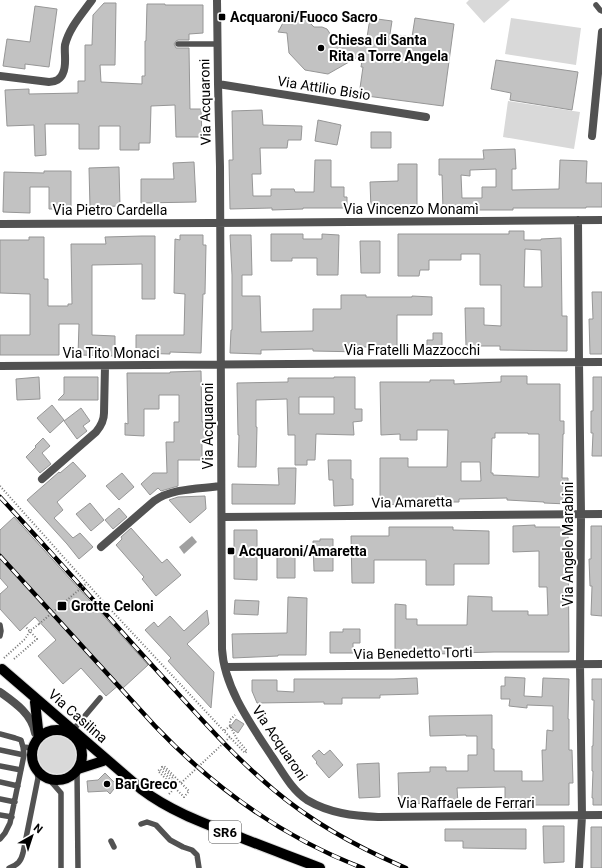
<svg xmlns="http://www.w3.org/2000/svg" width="602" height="868" font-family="Roboto,sans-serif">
<rect width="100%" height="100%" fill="#fff"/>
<path fill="#d9d9d9" d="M469 0H510L484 23 466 3Z
M511 18 581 28 576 65 505 54Z
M508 101 580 112 574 149 503 137Z
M38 755a19 19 0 1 1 38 0a19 19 0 1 1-38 0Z"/>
<path fill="#a0a0a0" d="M192 536 197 542 184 554 179 547Z"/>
<path fill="#c2c2c2" stroke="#969696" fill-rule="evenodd" d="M104 3H116L115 65H100L101 82 142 84V76H145V41H146L147 4H165V5H203V33L189 34V40H178L176 41 174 44 176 48H189L190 109H201L202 137H176L175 105 151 106 150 143H139V150H120V126H99V149H79V124H45L46 155 35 156 34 125 7 126 5 90 29 89V94L78 93V81H85V45H92L93 15Z
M35 6 57 9 49 67 25 64V69L3 66 7 39 30 42Z
M294 15 305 18 314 27H322L327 29 329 32 332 38 366 44 370 18 392 21 390 34 412 37 415 18 454 24 443 106 359 95 363 67H361L363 54 328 74 305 70 289 53 287 33 278 32 284 21Z
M496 60 578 72 572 110 510 100 511 93 491 89Z
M262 110 263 125 302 126 301 140H288L287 148H260L261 174H252L253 196H271V189H294L295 192H314L315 160H331V187H344V197H347V208H303V209L272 210V208L230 209 229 160H233L232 111Z
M318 120 341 125 337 145 315 141Z
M371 132H391V148H371Z
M515 149 516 169H512V190L559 189 560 160 587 161 586 183H602V207H586V208H513V210H443L442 175H439V159H484L483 150ZM496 169V187H482V198H462L461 175 470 176V170Z
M194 162 196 202 141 203V179H174L173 163Z
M398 164H417V208H386L371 209 370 182 398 181Z
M119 167 120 206 90 207 89 168Z
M44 171H71V209H49V187H30V213L3 212 4 172 44 173Z
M509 231H524V240H541V239L561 238 562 316H567V351L500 350V346H466L465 308H484V325L501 326V285H480V254H461V260H429V270H420L419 276H398V234H509ZM525 249 541 250 542 287H524Z
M271 234H303V239H322V234L339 235 338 275H317V258H292V261H271Z
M180 235H203V245H206L205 294H203L201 353 170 352V354L136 353V335H184L185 294 174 293 175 239 180 240Z
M230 235H251L252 275H242V296H260L261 332 313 331V309H341V295H366V297H412V296L432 297V315H397V347H363V352L313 351V349L261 350V354L230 353 231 330H232V275Z
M142 236H155V299H142V264L92 265V335L115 336V356L78 355 79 324H59V355H0V335H30V294L0 293V240H29V237H44V279H48V306H68V304H72L71 244H106L105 237Z
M360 241H380V273H361Z
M592 292H602V354H590L589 319H593Z
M433 333H442V351H427V340H433Z
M201 371 202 422H206V443H202V460H178V486L161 491 158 488 150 495 141 484 153 473H167L166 442H174V422H179V395H159V409H144V436L125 435V423L128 424 127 373H170V372Z
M501 376H527V384H560V421H564V434H563L562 478H568V504L544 503V502L507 500V498L459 499V502H408V505L380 504V458H408V467H447L448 430H417V440H400V434L381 435 380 382H430V380H454V384L501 382ZM495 433H528V434H539V477L493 475V473H491L492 438H495ZM461 462H480L481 481H461Z
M39 377 40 399 17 400 16 379Z
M64 377H98V400H58L64 394Z
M334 377H355V409H362V421L353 422 354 435 316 434 315 460H307V465H295V435H288L287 399 256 400V427H257L256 467H238L239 435H238L237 383 288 382V378H334ZM299 397H334V414H299Z
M593 377H602V456H592L593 433H591V411H593Z
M52 405 64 420 50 433 37 418Z
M81 408 90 421 83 426 87 431 77 439 64 421Z
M43 438 50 446 42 453 51 464 40 473 26 457 36 447 35 446Z
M328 460H351V479H353V505L334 506 333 480H329Z
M73 462 86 476 57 502 63 510 54 518 73 538 80 533 93 547 79 559 67 544 27 500 59 472 60 473Z
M278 468H296L295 504H232V484L279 485Z
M122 473 134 487 119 500 106 486Z
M205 496 206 509 190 523 169 500 178 497Z
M90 503 104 520 91 531 76 514Z
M119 508 127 517 113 529 105 520Z
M14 517 148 665 123 688 120 684 106 696 81 668 63 684 38 656 56 640 35 617 20 631 0 609V594L8 587 0 578V530Z
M535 525V527H568L569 652H494L457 653V654L395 653V604L406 605V619H417V625H467L468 596 492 597V611H528V615H548L547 587H539V551L513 552V526Z
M591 526H602V616L591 615 592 586H590L589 559H591Z
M389 527H453V530L489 531V564H454V585H426V560H374V583H352L351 536H389Z
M131 528 162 563 167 559 181 575 156 596 142 579 144 577 116 545 122 539 121 537Z
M234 530H257V580L234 579Z
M320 539H333V571H314L313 541H320Z
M277 553H295V578H277Z
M288 597 307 598 306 655H278V656L233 658 232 634 287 633Z
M235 600 259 601 258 615 234 614Z
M207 610 209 624 187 644 214 672 211 708 168 661 171 658 145 630 154 622 158 627 170 616 184 631Z
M343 629H360V643H353V653H330V632H343Z
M505 677 525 678 524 696 542 697 543 678 569 679 568 719H569V750H572L573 783H569V805H529V809H510V806H505V787L457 788 458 803 431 804V803L399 804 398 773 430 772V767H446V771H468V755H477V736H466V735L430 736 429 716 492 715V749H494V771H522V781H543L542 750H546L547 730 553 731V706L527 705V708L509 706 510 699H501V686H505Z
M417 678 418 694 380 695V698H342V704H324V702L257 703 252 691V680H277V691L294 692V679H394Z
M592 679H602V805H593V798H592L593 771H592V746H593L594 700H592Z
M236 719 244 724 238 733 230 727Z
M319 750 324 755 330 750 343 765 329 778 316 763 317 762 312 756Z
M379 763 380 797 359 798 357 764Z
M105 773 117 785 110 794 107 791 88 792 87 781 98 780Z
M543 826H564V862L544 863Z
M591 827H602V868H591Z
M445 829H526V849L463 848V841H445Z"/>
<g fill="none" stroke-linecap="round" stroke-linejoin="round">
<g stroke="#dbdbdb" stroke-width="12">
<path id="primary" d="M2 669 141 789C170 811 203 823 237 836 264 847 292 857 320 868
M35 702 39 738
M32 755a25 25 0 1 1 50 0a25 25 0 1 1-50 0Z
M78 769 103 761"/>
</g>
<path stroke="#747474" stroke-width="2" stroke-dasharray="1 2" stroke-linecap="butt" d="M0 486 110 609 224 731
M4 658 25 639 30 631 39 624
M14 659 37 639 25 626
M230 726 224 731 245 753 247 751 237 739 230 726V720L235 715
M169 794 175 788 158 771 160 769 172 781 174 779 162 767 164 766 189 791 184 797 175 788"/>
<path stroke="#525252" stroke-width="5.5" d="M596 5 600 10 602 11
M178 44H217
M0 625 1 631 0 636
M73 730 100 698
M0 734 15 738 21 740 23 747 24 755 10 823 5 833 0 839
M23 747 33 748
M0 750 24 755
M0 766 21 770
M77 770 78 868
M48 778 61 793V868
M0 782 18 786
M0 799 15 802
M0 815 12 817
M141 824 147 822 156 825 170 840 183 847 192 850 197 855 199 868
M111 841 114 847
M9 868C18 865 21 861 23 853L38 778 36 767"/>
<path stroke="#525252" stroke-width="8" d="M217 0 218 84 220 167 222 649C224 688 252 726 273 758 283 773 292 790 307 800 329 813 353 816 378 817L602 815
M0 76 49 82C55 82 61 79 63 73 67 65 64 53 65 45 69 28 82 14 92 0
M218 84 426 117
M592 136 602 32
M578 220 579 362 581 513 580 664 582 816 579 868
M0 224 212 223 602 220
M0 366 602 362
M42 479 96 432C101 426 104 420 104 413L105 366
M222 517 602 514
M101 547 154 501C172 488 199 489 221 486
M225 667 602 664
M0 692C14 702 32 714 35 733"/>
<use href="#primary" stroke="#000" stroke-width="10"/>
<g stroke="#000" stroke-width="4.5">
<path id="rail" d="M0 497C54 555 106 615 160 674 197 714 232 755 274 790 313 823 359 848 406 868
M0 556 155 726C213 787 284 838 363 868"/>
</g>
<use href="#rail" stroke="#fff" stroke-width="3" stroke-dasharray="9" stroke-linecap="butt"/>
<path stroke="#747474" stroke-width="2" stroke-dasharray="1 2" stroke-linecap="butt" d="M39 624 87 583
M181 783 230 737"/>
</g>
<g fill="#000" stroke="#fff" stroke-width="1.5">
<rect x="218" y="13" width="8" height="8" rx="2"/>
<circle cx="321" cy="48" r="4"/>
<rect x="227" y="547" width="8" height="8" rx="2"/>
<rect x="57" y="601" width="10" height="10" rx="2"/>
<circle cx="107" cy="784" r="4"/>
</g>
<g text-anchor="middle" stroke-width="4" stroke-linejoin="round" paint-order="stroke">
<rect fill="#fff" stroke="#4c4c4c" stroke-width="1" x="209" y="821" width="32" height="22" rx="3"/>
<g font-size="13" font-weight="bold" fill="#000">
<text x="225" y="837">SR6</text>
</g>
<g font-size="14" font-weight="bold" fill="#000" stroke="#fff" text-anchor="start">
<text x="230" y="22">Acquaroni/Fuoco Sacro</text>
<text x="329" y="45">Chiesa di Santa<tspan x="329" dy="16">Rita a Torre Angela</tspan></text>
<text x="239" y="556">Acquaroni/Amaretta</text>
<text x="71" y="611">Grotte Celoni</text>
<text x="115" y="789">Bar Greco</text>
</g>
<g font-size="14" fill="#000" stroke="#fff">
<text transform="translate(324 88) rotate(9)" y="5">Via Attilio Bisio</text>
<text transform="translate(205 102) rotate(-91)" y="5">Via Acquaroni</text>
<text x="411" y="214">Via Vincenzo Monamì</text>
<text x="110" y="215">Via Pietro Cardella</text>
<text x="412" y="355">Via Fratelli Mazzocchi</text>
<text x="111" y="358">Via Tito Monaci</text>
<text transform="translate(208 426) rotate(-90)" y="5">Via Acquaroni</text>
<text transform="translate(412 502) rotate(-1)" y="5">Via Amaretta</text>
<text transform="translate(568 544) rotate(-90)" y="5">Via Angelo Marabini</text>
<text transform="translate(413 653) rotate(-1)" y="5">Via Benedetto Torti</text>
<text transform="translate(78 716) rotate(41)" y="5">Via Casilina</text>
<text transform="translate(280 743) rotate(56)" y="5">Via Acquaroni</text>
<text x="466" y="808">Via Raffaele de Ferrari</text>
</g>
</g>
<g transform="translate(32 836) rotate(39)" stroke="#ffffff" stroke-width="3" paint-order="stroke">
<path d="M0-3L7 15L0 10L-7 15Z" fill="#000000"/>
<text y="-6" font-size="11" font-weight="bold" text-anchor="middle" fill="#000000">N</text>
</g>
</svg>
